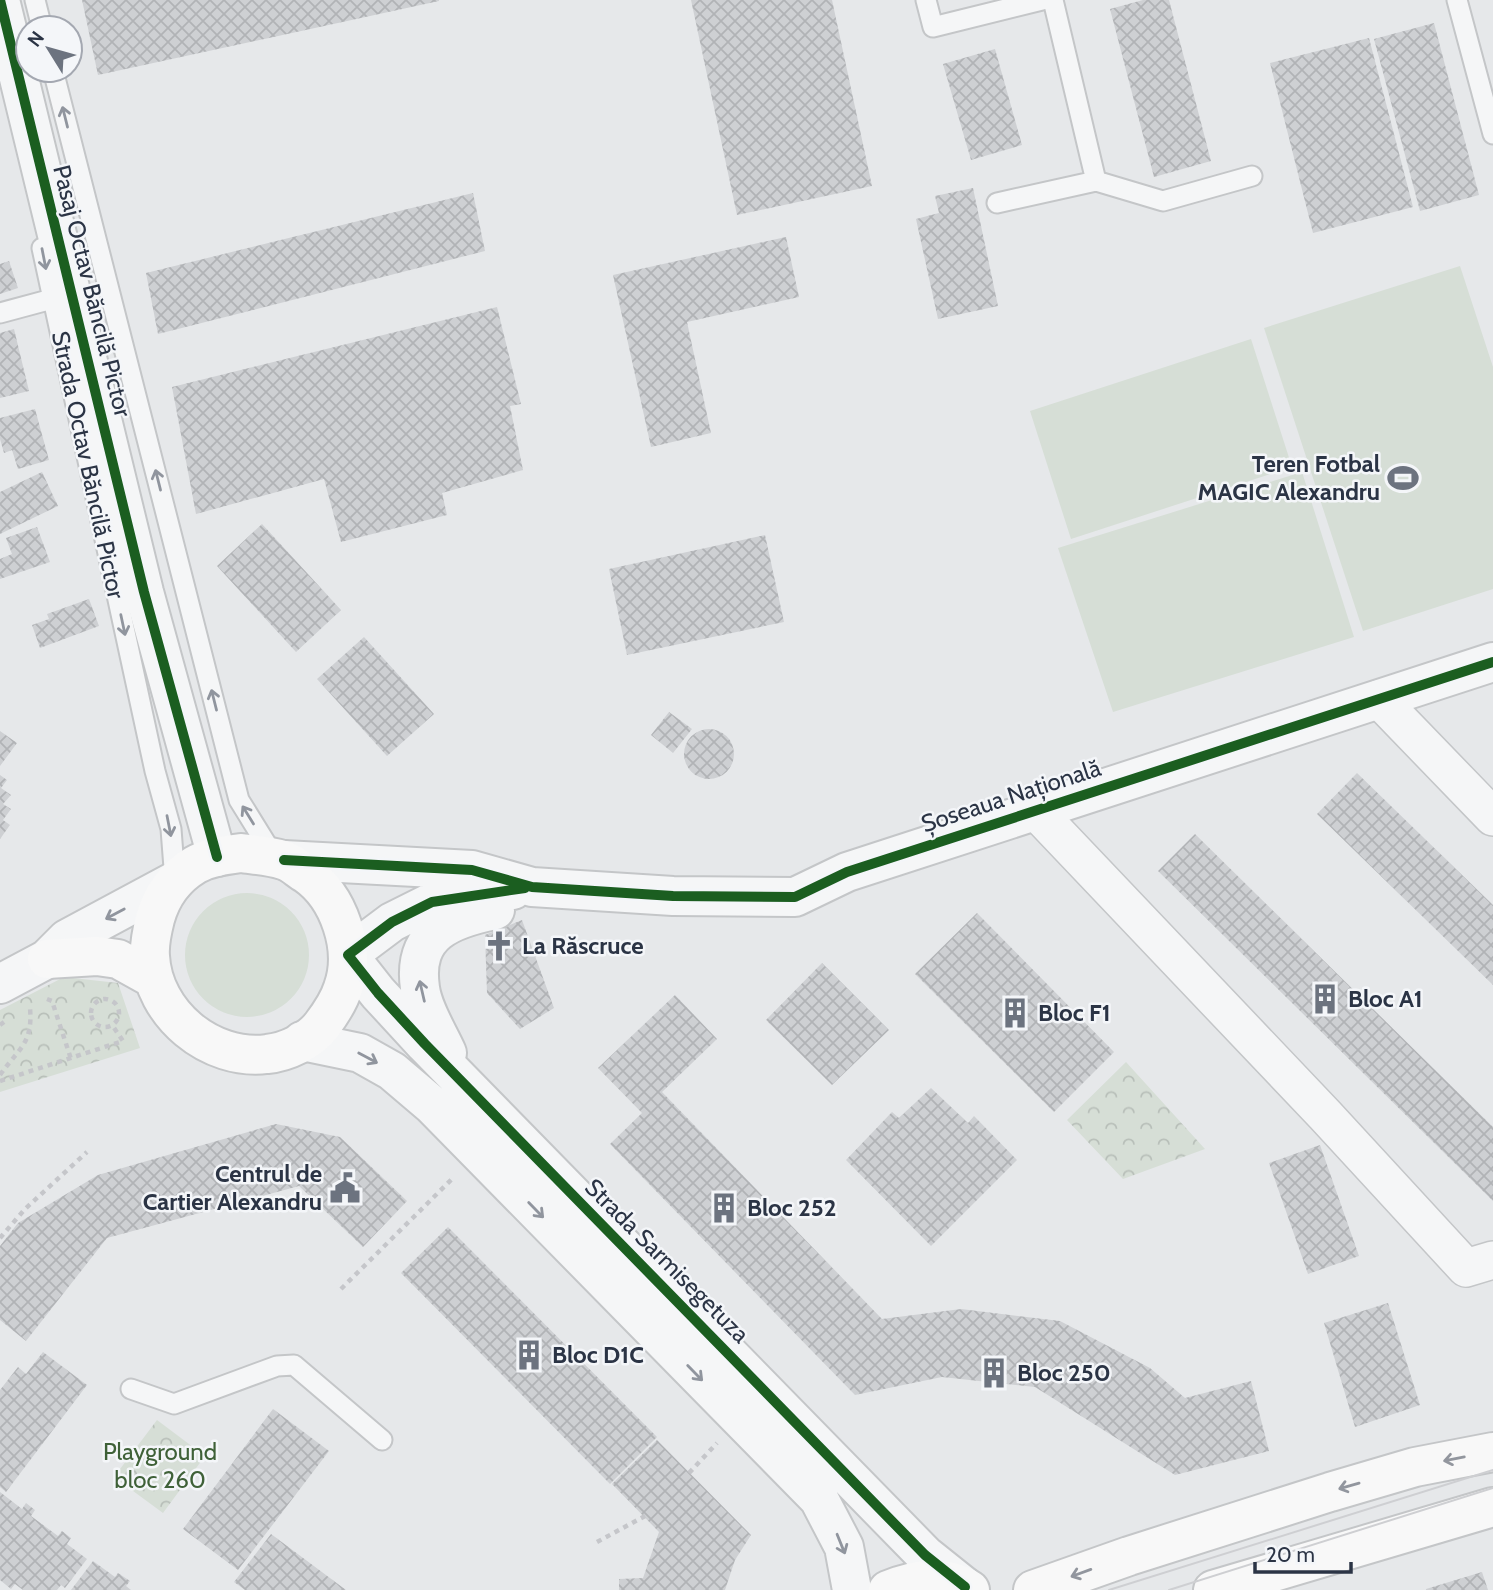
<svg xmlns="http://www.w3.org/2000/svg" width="1493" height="1590" font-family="Cabin,sans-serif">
<defs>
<pattern id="park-crowns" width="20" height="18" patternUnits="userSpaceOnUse" patternTransform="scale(1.75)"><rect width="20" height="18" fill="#d6ded6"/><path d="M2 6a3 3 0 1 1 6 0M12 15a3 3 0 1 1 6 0" fill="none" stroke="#b8bfb9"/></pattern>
<pattern id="building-cross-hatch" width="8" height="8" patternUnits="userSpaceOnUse" patternTransform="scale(1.75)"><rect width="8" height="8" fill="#ced0d3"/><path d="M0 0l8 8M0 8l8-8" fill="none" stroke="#b1b3b6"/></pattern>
</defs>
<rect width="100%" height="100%" fill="#e6e8ea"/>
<path fill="#d6ded6" d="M1460 266 1493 367V589L1363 631 1264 328Z
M1251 339 1292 467 1071 539 1030 411Z
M1302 472 1354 637 1113 712 1058 548Z
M185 955a62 62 0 1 1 124 0a62 62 0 1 1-124 0Z"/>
<path fill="url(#park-crowns)" d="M64 977 118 983 140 1048 0 1092V1010Z
M1126 1062 1205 1149 1123 1179 1067 1120Z
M157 1420 205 1456 163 1513 114 1477Z"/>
<path fill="url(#building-cross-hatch)" d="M82 0H439V1L98 75Z
M691 0H832L872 186 737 215Z
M1143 0H1169L1211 161 1154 177 1110 9Z
M1434 23 1479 195 1420 211 1374 39Z
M1369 38 1413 207 1313 233 1270 63Z
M995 49 1022 145 971 160 943 64Z
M973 188 998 306 938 319 916 219 939 213 935 196Z
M473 193 485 251 158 334 146 273Z
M786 237 799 297 687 322 711 433 651 447 613 275Z
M9 261 18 288 0 294V264Z
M497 307 521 404 510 406 523 470 442 493 447 515 341 542 324 479 196 514 172 387Z
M14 329 29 391 0 398V333Z
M35 409 49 460 18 469 12 450 4 453 0 439V418Z
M42 472 58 506 0 534V492Z
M262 524 341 610 296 652 217 566Z
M37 527 50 562 0 579V559L12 554 6 538Z
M765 535 784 622 627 655 609 569Z
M89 599 99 626 40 648 32 625 49 619 47 614Z
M364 637 434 714 387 756 317 679Z
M669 712 692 729 673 753 651 735Z
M684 754a25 25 0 1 1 50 0a25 25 0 1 1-50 0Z
M0 731 17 743 0 766Z
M1357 773 1493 905V985L1317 814Z
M0 775 7 780 1 788 11 795 3 804 11 809 3 820 10 825 0 839Z
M1195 834 1493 1127V1201L1158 871Z
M977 913 1114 1052 1054 1112 915 974Z
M522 920 554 1008 520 1029 487 993 485 935Z
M822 963 889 1030 832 1085 766 1020Z
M675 995 717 1039 662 1092 882 1319 961 1309 1060 1321 1150 1368 1185 1398 1251 1381 1269 1451 1175 1475 1035 1387 942 1377 855 1395 610 1144 642 1113 598 1068Z
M931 1088 968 1123 974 1116 1017 1160 931 1246 846 1160 892 1112 899 1118Z
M276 1124 340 1137 407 1201 363 1247 299 1186 107 1238 26 1341 0 1320V1246L18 1223 98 1175Z
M1320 1145 1359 1256 1308 1274 1269 1163Z
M448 1227 657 1437 610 1484 401 1273Z
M1388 1303 1420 1405 1355 1427 1324 1323Z
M43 1352 87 1385 6 1492 0 1487V1390L18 1367 26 1374Z
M273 1409 329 1451 238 1570 183 1529Z
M657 1440 751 1535 735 1560 725 1590H619V1579L643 1578 659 1532 612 1484Z
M0 1492 22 1509 26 1503 35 1510 31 1516 58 1536 62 1531 71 1538 67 1544 87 1559 65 1588 61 1585 57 1590H23L15 1584 11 1589 0 1580Z
M271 1534 346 1590H245L234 1582Z
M93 1561 115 1577 118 1573 130 1581 126 1586 131 1590H71Z
M1482 1572 1488 1590H1426V1589Z"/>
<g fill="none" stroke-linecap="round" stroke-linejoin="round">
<g stroke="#c4c6c8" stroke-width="23">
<path id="service" d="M35 0 42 28
M926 0 933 27 1042 0
M1053 0 1096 181
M1457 0 1493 134
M53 70 239 800 275 858
M997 203 1096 181 1163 201 1252 176
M42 248 155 771 171 829 175 881
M0 313 52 299
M131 1389 174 1404 277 1366 294 1365 382 1440"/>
</g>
<g stroke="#c4c6c8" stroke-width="40">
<path id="minor" d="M1379 699 1493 817
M1035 810 1325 1115 1466 1268 1493 1260"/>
</g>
<g stroke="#c4c6c8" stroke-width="42">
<path id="tertiary" d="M0 0 144 592 217 857
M284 860 472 870 532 887 673 896 795 897 847 872 1493 662
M513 890 432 902 392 922 348 955 378 993 425 1044 925 1555 965 1587
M0 984 47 959 67 939 175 881
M302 1041 360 1053 392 1071 432 1105 819 1499 844 1547 852 1590
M447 1053C438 1033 423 1010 420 988 412 933 450 919 495 910"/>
</g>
<g stroke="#c4c6c8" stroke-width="42">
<path id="secondary" d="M241 853C255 855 270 856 283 860 291 862 299 870 306 874 339 897 357 949 343 988 339 1001 331 1013 322 1025 310 1041 287 1052 267 1054 210 1061 153 1014 150 956 149 944 152 931 155 919 161 897 175 877 195 865 209 857 226 855 241 853Z
M47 959 97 956 118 959 154 979
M888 1590C914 1579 945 1574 970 1590
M1033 1590 1129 1556 1330 1492 1415 1467 1493 1452
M1213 1590 1493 1507"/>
</g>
<path stroke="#c5c6ca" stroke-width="4.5" stroke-dasharray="5 5" stroke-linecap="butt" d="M47 999 52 1001 71 1059
M91 1013a14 14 0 1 1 28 0a14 14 0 1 1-28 0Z
M0 1025 8 1019
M0 1075C19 1048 33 1044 30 1008
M0 1081 123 1041 112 1025
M0 1238 25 1209 87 1152
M341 1289 452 1179
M689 1473 717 1443
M597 1542 645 1516"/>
<use href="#service" stroke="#f5f6f7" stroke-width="19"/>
<use href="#minor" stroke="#f5f6f7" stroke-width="37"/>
<use href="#tertiary" stroke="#f5f6f7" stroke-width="38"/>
<use href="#secondary" stroke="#f8f8f8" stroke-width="38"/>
<path stroke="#cecfd2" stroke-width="2" d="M1109 1590 1493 1470
M1169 1590 1493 1488"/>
<g stroke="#f4f6f9" stroke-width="15">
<path id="cycleway" d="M0 0 144 592 217 857
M284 860 472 870 532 887 673 896 795 897 847 872 1493 662
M525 888 432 902 392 922 348 955 378 993 425 1044 925 1555 965 1587"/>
</g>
<use href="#cycleway" stroke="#1b5e20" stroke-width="10"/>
</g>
<defs><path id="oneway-shaft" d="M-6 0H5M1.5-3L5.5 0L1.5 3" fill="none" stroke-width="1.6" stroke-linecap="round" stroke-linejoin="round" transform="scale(1.75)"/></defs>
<g stroke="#90959e">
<use href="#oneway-shaft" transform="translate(65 117) rotate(-104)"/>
<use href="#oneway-shaft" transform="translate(44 259) rotate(79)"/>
<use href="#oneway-shaft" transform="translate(158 480) rotate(-104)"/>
<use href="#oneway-shaft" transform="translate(123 625) rotate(78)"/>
<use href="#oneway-shaft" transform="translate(214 700) rotate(-104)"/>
<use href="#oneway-shaft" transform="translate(248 815) rotate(-122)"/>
<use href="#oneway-shaft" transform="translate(169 826) rotate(79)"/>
<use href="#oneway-shaft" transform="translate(115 914) rotate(152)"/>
<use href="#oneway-shaft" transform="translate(422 991) rotate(-103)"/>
<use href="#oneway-shaft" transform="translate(368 1058) rotate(28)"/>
<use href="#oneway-shaft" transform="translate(536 1210) rotate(46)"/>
<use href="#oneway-shaft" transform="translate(695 1373) rotate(46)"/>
<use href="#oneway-shaft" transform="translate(841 1544) rotate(68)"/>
</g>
<g stroke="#92969e">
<use href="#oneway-shaft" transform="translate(1454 1459) rotate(169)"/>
<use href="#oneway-shaft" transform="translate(1349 1486) rotate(164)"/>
<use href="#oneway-shaft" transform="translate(1081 1573) rotate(160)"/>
</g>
<defs>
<g id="stadium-bare" transform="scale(2.415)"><path d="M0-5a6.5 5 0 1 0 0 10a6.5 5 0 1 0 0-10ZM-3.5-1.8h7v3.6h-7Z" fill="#6c737f" stroke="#f4f6f9" stroke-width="2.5" paint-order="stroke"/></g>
<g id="church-bare" transform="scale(2.415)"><path d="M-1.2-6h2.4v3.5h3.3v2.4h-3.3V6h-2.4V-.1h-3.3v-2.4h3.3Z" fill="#6c737f" stroke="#f4f6f9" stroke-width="2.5" paint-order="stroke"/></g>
<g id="building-bare" transform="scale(2.415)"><path d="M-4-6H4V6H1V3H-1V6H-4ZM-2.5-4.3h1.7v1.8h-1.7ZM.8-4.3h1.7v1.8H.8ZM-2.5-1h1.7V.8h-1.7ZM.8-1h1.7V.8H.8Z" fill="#6c737f" stroke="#f4f6f9" stroke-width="2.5" paint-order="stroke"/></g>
<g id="civic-bare" transform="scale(2.415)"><path d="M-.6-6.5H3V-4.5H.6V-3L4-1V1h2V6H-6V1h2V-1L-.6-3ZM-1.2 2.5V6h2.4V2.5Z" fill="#6c737f" stroke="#f4f6f9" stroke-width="2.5" paint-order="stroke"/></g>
</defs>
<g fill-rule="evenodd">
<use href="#stadium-bare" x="1403" y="478"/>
<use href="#church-bare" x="499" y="946"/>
<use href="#building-bare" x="1325" y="999"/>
<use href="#building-bare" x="1015" y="1013"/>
<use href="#civic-bare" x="345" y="1188"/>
<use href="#building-bare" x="724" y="1208"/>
<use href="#building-bare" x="529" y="1355"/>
<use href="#building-bare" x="994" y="1373"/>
</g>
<g text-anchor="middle" stroke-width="5" stroke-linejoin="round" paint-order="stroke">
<g font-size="24" fill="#2b3445" stroke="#f4f6f9">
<text transform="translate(92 291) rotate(76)" y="8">Pasaj Octav Băncilă Pictor</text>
<text transform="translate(88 465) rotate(78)" y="8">Strada Octav Băncilă Pictor</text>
<text transform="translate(1011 796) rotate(-18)" y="8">Șoseaua Națională</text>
<text transform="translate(667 1261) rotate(45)" y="8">Strada Sarmisegetuza</text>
</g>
<g font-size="24" font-weight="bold" fill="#2b3445" stroke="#f4f6f9" text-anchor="start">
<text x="1380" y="472" text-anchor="end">Teren Fotbal<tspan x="1380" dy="28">MAGIC Alexandru</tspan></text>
<text x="522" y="954">La Răscruce</text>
<text x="1348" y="1007">Bloc A1</text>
<text x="1038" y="1021">Bloc F1</text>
<text x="322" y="1182" text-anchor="end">Centrul de<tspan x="322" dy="28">Cartier Alexandru</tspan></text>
<text x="747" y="1216">Bloc 252</text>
<text x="552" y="1363">Bloc D1C</text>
<text x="1017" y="1381">Bloc 250</text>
</g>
<g font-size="24" fill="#3f6138" stroke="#f4f6f9">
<text x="160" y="1460">Playground<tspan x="160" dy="28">bloc 260</tspan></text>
</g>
</g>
<g transform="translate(49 49) rotate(307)"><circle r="33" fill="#f4f6f9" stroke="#a4a8b1" stroke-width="2"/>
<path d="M0-5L12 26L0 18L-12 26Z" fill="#6c737f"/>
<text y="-10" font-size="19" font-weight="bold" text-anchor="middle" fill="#2b3445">N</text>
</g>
<path d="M1255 1562v10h96v-10" fill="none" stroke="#2b3445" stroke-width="3.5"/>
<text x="1266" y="1562" font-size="21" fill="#2b3445" stroke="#f4f6f9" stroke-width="5" paint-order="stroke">20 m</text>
</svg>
